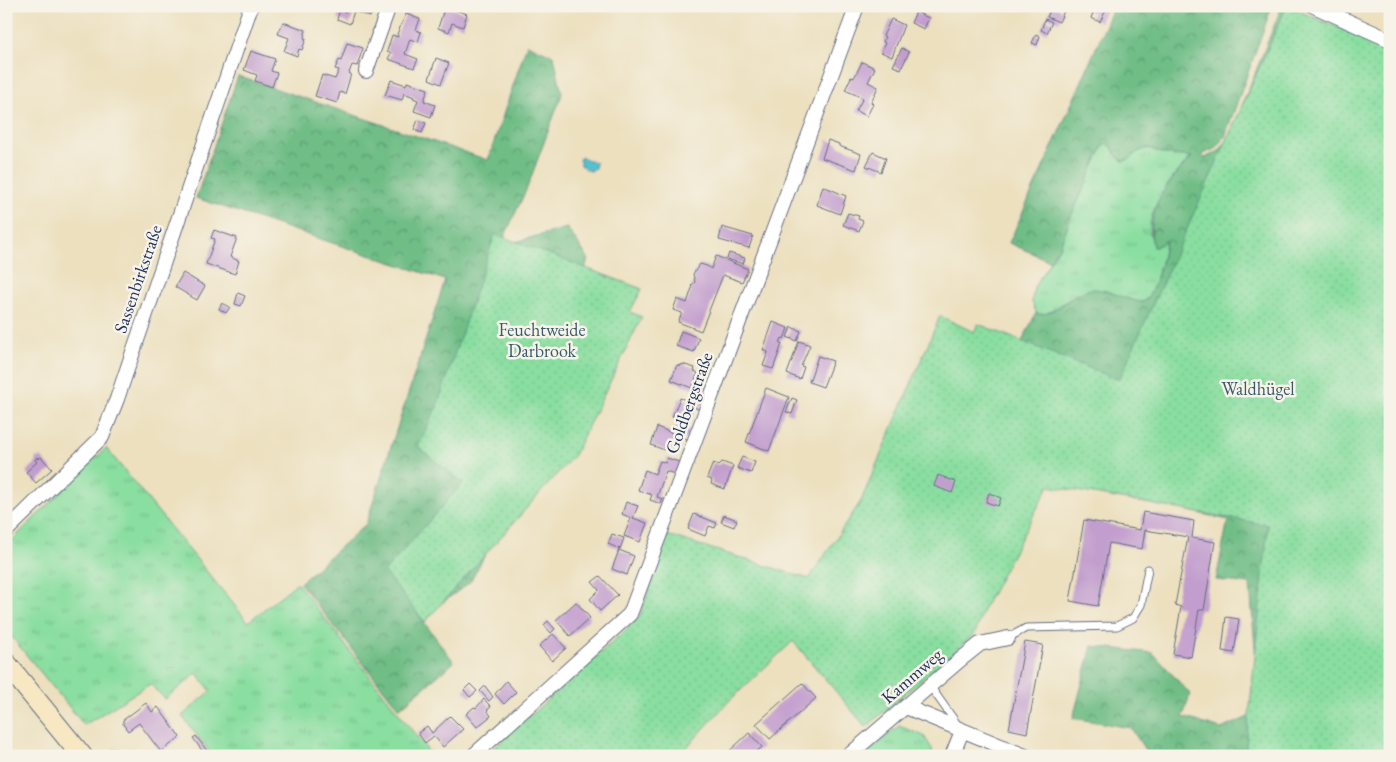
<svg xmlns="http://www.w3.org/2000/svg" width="1396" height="762" font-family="'EB Garamond',serif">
<defs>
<pattern id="grass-tufts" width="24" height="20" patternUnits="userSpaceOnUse" patternTransform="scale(1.25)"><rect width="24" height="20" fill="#8adea0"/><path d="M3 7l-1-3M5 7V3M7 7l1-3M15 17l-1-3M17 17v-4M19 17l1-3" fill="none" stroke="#76bf8c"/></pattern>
<pattern id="forest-crowns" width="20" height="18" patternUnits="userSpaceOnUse" patternTransform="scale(1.25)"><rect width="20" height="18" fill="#6fbd86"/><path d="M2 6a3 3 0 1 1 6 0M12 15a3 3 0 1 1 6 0" fill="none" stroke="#5a9a71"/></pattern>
<pattern id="park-dots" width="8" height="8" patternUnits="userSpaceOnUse" patternTransform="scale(1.25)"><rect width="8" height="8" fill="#8adea0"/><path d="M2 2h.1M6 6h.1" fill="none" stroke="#76bf8c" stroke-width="1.8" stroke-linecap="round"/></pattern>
</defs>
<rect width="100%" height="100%" fill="#f7f3e8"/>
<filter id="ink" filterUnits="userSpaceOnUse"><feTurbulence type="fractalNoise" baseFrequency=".02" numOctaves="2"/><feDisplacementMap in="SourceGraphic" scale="10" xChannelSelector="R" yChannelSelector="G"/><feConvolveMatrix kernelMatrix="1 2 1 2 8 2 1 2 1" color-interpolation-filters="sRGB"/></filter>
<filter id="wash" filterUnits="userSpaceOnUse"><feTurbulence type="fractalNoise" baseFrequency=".0096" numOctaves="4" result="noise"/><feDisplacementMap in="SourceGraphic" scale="20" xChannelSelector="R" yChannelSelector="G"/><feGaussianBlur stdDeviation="1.12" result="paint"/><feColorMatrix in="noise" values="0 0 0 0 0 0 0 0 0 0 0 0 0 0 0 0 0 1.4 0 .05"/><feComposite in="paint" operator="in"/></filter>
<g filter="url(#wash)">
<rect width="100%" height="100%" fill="#ece0bf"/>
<path fill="url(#grass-tufts)" stroke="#52867f" d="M1106 144 1112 146 1115 154 1123 161 1130 159 1137 152 1148 148 1165 154 1192 156C1175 174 1148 206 1150 232 1150 237 1154 242 1156 247L1166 239C1163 255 1156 292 1143 302L1132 301 1104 290 1075 295 1049 313 1038 315 1036 312 1032 302 1034 287 1060 246 1071 216 1103 146Z
M106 448 248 622 297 583 432 756H213L182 716 211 691 197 673 165 699 150 684 84 725 6 630V546Z
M899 726 924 736 932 749 933 756H863Z"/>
<path fill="url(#forest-crowns)" stroke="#457672" d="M1114 6H1272L1225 136 1217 148 1201 155 1205 158 1219 151 1229 138 1282 6 1390 52V756H1149L1131 728 1073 718 1092 646 1153 653 1190 694 1183 717 1221 729 1260 712 1250 584 1216 580 1228 520 1087 487 1017 352 1036 313C1048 320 1073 294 1087 290 1102 285 1126 301 1143 302 1156 292 1163 256 1166 240L1156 247H1153C1145 209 1167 183 1192 157L1165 154 1148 148 1137 152 1130 159 1123 161 1115 154 1112 146 1106 144 1103 146 1071 216 1060 246 1050 261 1009 243 1080 85Z
M527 44 554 56 562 94 527 188 500 246 567 228 588 258 582 282 490 501V546L470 582 434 609 417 613 454 662 399 709 300 583 366 524 445 280 196 198 238 76 488 160Z"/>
<path fill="url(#park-dots)" stroke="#52867f" d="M1287 6 1390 49V756H1245L1268 525 1049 486 983 610 975 634 866 727 793 641 727 703 679 756H485L639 618 667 535 809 579 861 501 940 316 974 332 978 324 1119 380Z
M495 234 642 289 630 312 642 317 574 455 425 622 384 572 463 483 418 447 437 406Z"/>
<path fill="#55c1cf" stroke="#387896" d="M582 157 596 163 595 168 591 171C584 170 580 165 579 159Z"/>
<g id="blocks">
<path fill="#c29ece" d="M347 6H374L370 17 354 11 350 24 337 19 340 10 345 12Z
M445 6 467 14 463 27 452 23 449 32 438 28Z
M913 6H921L918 12 912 9Z
M1052 6 1064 11 1059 22 1047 17Z
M1089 6H1111L1109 10 1107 8 1100 22 1091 18 1093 13 1087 10Z
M916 12 929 18 924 29 911 23Z
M406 14 420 19 416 30 421 32 418 42 410 39 405 54 418 59 414 68 388 59 391 53 387 51 392 35 398 37V35L397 34Z
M891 19 904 25 892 57 881 52 885 43 883 42 885 37 883 36Z
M1045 19 1052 22 1047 33 1041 30Z
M283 22 306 30 304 38 306 39 302 50 299 49 297 56 284 51 289 38 278 34Z
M1036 34 1040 36 1037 45 1032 43Z
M347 43 363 48 357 66 352 65 349 73 351 74 345 94 340 92 337 103 315 96 322 75 335 79 339 70 335 69 339 60 341 61Z
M902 48 909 52 901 69 893 66Z
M251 51 275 59 271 71 277 73 272 87 255 81 257 75 244 70Z
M436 58 449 63 441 84 429 79Z
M862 62 875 68 868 82 878 87 871 102 873 104 867 116 856 111 863 98 845 90 851 77 854 78Z
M391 80 406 85 407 82 428 89 424 101 435 105 431 117 414 111 418 100 413 98 414 97 404 93 402 100 385 95Z
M418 120 426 123 422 133 414 130Z
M828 140 839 144V146L861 154 856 170 822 158Z
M873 152 886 158 881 172 866 166Z
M823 186 846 196 840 214 817 205Z
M848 213 859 216 858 219 863 221 859 231 843 225Z
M722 227 753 236 749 248 719 240Z
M214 230 237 238 230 257 239 261 235 274 206 264 215 239 211 238Z
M729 253 745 258 743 264 727 259Z
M716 256 748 269 742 282 723 275 701 331 678 322 682 313 673 310 677 299 687 303 692 288 691 286 695 282 693 274 700 264 707 266 711 269Z
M183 273 205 286 197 300 175 287Z
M238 293 245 296 241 306 235 304Z
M222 303 230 307 226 313 219 309Z
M773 322 788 328 784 339 782 338 780 343 782 344 773 369 763 366 768 352 763 350Z
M791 327 801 331 797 341 787 337Z
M681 331 699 338 694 352 676 346Z
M799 341 810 345 801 366 804 367 800 379 787 374Z
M818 356 833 361 823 387 809 382Z
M682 364 695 368 694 371 698 373 692 388 671 380 677 365 681 366Z
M699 383 710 387 706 397 695 394Z
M766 388 789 397 769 451 746 442Z
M699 397 705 399 701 410 693 407 687 423 672 417 680 398 695 403Z
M792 398 797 400 792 414 786 412Z
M677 425 693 431 690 440 680 437 681 434 675 431Z
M657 427 677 435 670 452 651 445Z
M37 457 39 459 41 457 52 469 36 483 26 472 37 462 35 460Z
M742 457 755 462 751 473 737 468Z
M667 458 682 463 677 475 666 471 657 497 663 499 661 504 650 500 652 495 638 490 645 470 655 474 660 461 666 463Z
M722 462 733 466 725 489 711 484 712 480 707 478 713 463 719 465Z
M938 475 956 482 952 493 934 486Z
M989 493 1001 498 998 506 986 502Z
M626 502 638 506 633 518 647 523 640 542 624 536 631 518 622 514Z
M1143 512 1194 521 1192 538 1215 542 1204 610H1199L1191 657 1173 654 1181 607 1175 605 1188 537 1145 530 1142 549 1109 543 1098 606 1070 601 1084 520 1140 530Z
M694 514 717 523 715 528 709 526 705 536 688 529Z
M724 515 737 520 734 527 721 522Z
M612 534 624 538 620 549 608 544Z
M619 550 634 556 627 575 612 569Z
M600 576 618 595 600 611 590 599 599 590 592 582Z
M576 602 590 618 570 636 556 620Z
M1226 617 1239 619 1234 653 1222 651Z
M548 621 555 629 551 633 544 625Z
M553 634 566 648 552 661 539 646Z
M1025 642 1043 645 1027 733 1009 729Z
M506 681 516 692 504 704 495 694Z
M802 683 816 698 770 739 756 724Z
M470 684 477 691 470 697 464 690Z
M485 686 493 697 489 701 480 691Z
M484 699 491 707 487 710 491 716 477 727 466 714 474 707 476 708Z
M146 703 152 712 158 707 180 737 161 752 139 723 128 731 123 724V720Z
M450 716 463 729 443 747 434 736 425 743 418 733 427 726 432 733Z
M749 733 762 747 752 756H724Z
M196 736 211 756H206L193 738Z
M114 748 125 754 124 756H110Z"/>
</g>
</g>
<g filter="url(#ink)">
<use href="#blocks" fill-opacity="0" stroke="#646d80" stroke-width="1"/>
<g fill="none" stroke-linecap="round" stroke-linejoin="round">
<g stroke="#646d80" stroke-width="9">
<path id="lane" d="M1008 638 1026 628 1117 626 1133 618 1141 605 1148 569
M930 686 959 727"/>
</g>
<g stroke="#646d80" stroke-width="16">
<path id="street" d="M1314 6 1390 40
M366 71 389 6
M6 531 102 437 117 399 251 6
M906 707 1025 756
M473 756 630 614 857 6
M848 756 960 660 980 644 1008 638
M952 756 962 731"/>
</g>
<g stroke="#646d80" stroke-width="22">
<path id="secondary" d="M6 663 82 756"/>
</g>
<use href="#lane" stroke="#fff" stroke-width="7"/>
<use href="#street" stroke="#fff" stroke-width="14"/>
<use href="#secondary" stroke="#f7e8c3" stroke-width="20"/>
</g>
</g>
<g text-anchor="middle" stroke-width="5" stroke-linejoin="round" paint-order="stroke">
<g font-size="18" fill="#1b2f5e" stroke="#f7f3e8">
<text transform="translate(138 279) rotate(-71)" y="6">Sassenbirkstraße</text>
<text transform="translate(689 403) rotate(-70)" y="6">Goldbergstraße</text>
<text transform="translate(912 676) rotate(-41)" y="6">Kammweg</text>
</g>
<g font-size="18" fill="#375b6e" stroke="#f7f3e8">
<text x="542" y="336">Feuchtweide<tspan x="542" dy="21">Darbrook</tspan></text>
<text x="1258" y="395">Waldhügel</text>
</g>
</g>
<rect width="1396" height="762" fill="none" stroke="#f7f3e8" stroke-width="25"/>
</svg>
